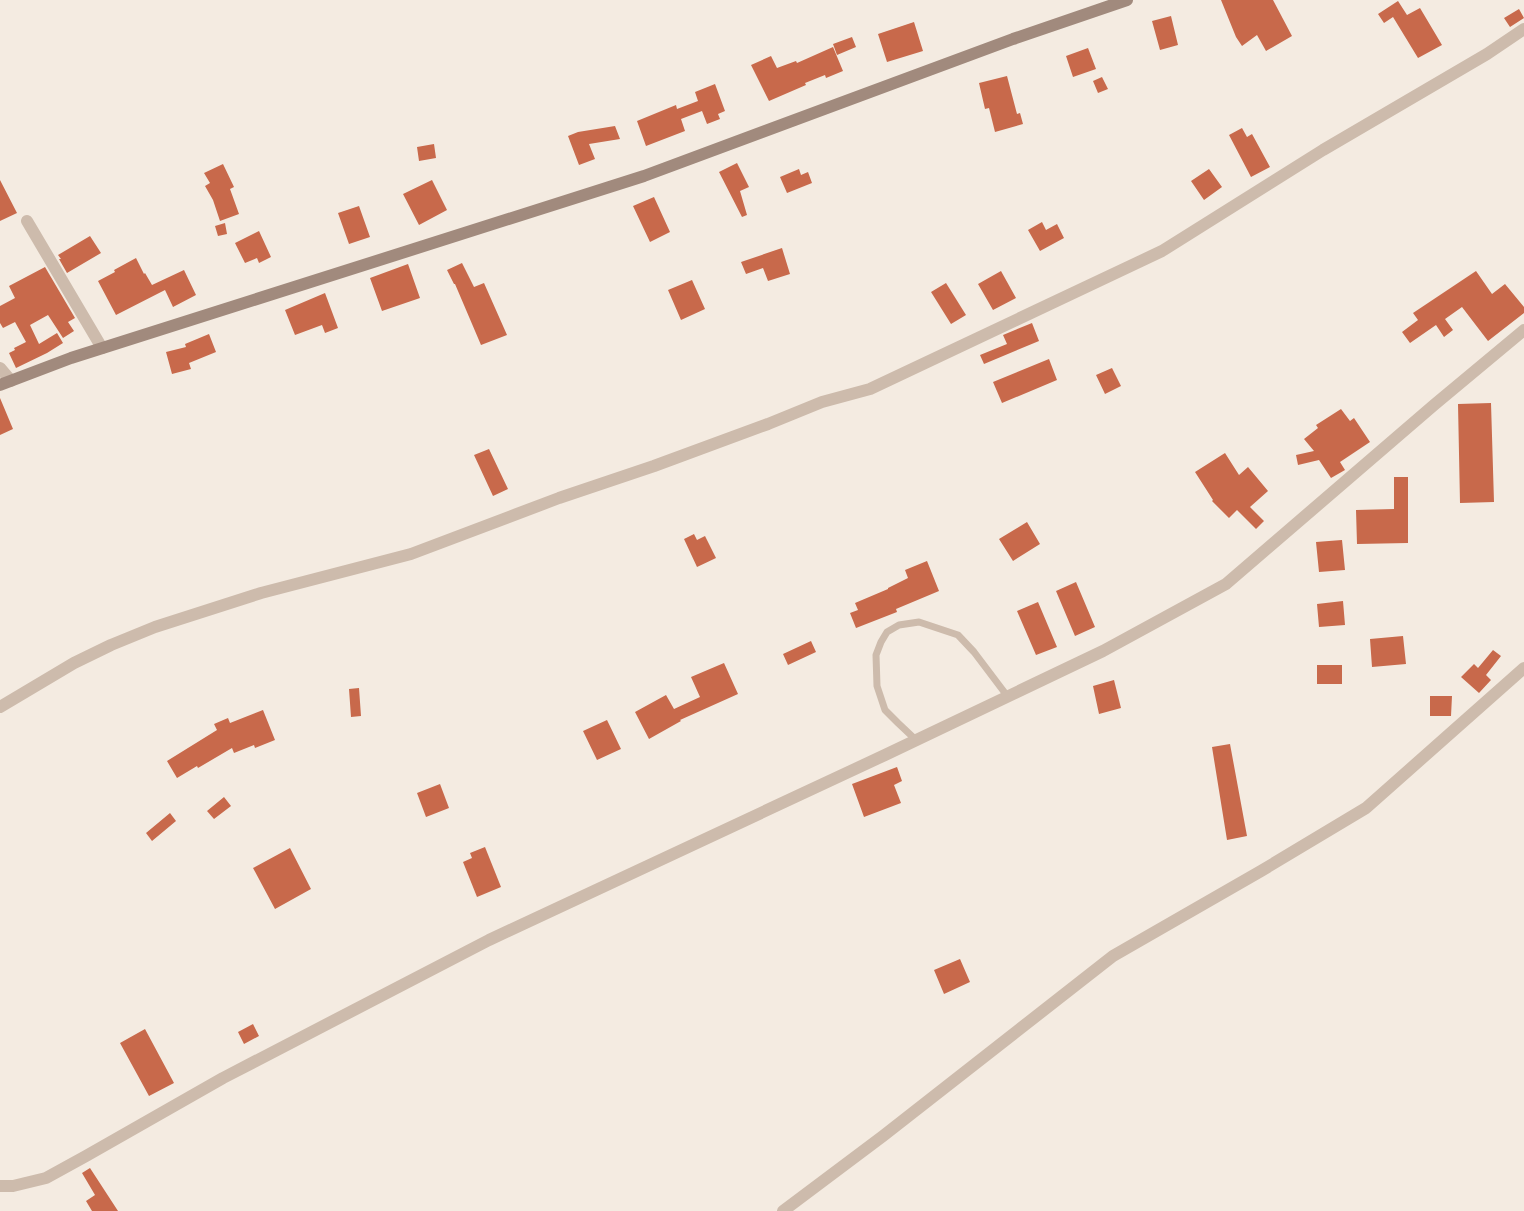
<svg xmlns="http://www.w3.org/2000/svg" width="1524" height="1211" font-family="'DM Sans',sans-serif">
<rect width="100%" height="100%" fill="#f4ebe1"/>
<path fill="#c8694b" d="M1221 0H1273L1292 36 1266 51 1257 35 1242 46 1236 37Z
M1398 1 1407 15 1420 8 1442 45 1418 58 1393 17 1384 23 1378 14Z
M1519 9 1524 18 1510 27 1504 18Z
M1171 16 1178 45 1160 50 1152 21Z
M914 22 923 51 887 62 878 34Z
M852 37 856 47 837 55 833 44Z
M833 47 843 71 826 78 825 75 805 83 806 85 769 101 751 65 771 56 777 68 796 61 797 63Z
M1088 48 1096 69 1073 77 1066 56Z
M1007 76 1017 114 1020 113 1023 124 995 132 989 108 985 109 979 83Z
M1102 77 1108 89 1098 93 1093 81Z
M715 84 725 111 718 114 720 119 707 124 702 111 681 119 685 131 646 146 637 121 676 105 677 109 698 101 695 92Z
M615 126 620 139 589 144 595 159 579 165 568 136 578 132Z
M1242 128 1247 137 1252 134 1270 167 1251 177 1229 135Z
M434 144 436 158 419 161 417 147Z
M737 163 749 187 740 191 747 215 742 217 719 172Z
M223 164 234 187 230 189 239 214 220 221 213 200 205 186 210 183 204 173Z
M799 169 801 175 808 172 812 183 787 193 780 177Z
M1209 169 1222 187 1204 200 1191 181Z
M0 180 17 213 0 221Z
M432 180 447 210 419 225 403 194Z
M654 197 670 232 650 242 633 206Z
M359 206 370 237 349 244 338 213Z
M1042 222 1046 230 1057 224 1064 238 1040 251 1028 230Z
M225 223 227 234 218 236 215 226Z
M259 231 271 257 259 263 257 258 245 263 235 243Z
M90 236 101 253 67 273 59 259H61L58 255Z
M782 248 790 274 768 281 763 268 746 274 741 262Z
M136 258 144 274 145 273 152 285 184 270 196 295 173 307 165 290 116 315 98 281 115 272 114 270Z
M462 263 474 287 484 283 507 335 481 345 455 284H454L447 270Z
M408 264 420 298 382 311 370 278Z
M45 267 75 318 68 322 74 331 63 338 48 315 30 325 39 344 57 333 63 343 47 353 16 368 9 353 15 350 14 348 26 342 15 322 3 328 0 323V306L15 298 9 286Z
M1001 271 1016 298 993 310 978 284Z
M1476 271 1492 294 1505 284 1524 307V313L1488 341 1462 307 1445 319 1453 330 1444 337 1436 325 1410 343 1402 332 1418 320 1413 313Z
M692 280 705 309 681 320 668 290Z
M946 283 966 315 951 324 931 292Z
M325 293 338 328 325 333 322 325 295 335 285 310Z
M1032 323 1039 341 984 364 980 355 1007 344 1003 335Z
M209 334 216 352 189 363 191 369 172 374 166 352 186 347 185 344Z
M1049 359 1057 380 1002 403 993 382Z
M1112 368 1121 386 1105 394 1096 375Z
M0 398 13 429 0 435Z
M1491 403 1494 502 1460 503 1458 404Z
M1341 409 1350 421 1354 418 1370 442 1340 462 1345 470 1331 478 1319 460 1298 465 1296 455 1314 451 1304 439 1318 428 1316 425Z
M489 449 508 489 493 496 474 455Z
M1225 453 1239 475 1248 467 1268 491 1250 507 1264 521 1256 529 1237 510 1229 518 1212 501 1213 500 1195 472Z
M1394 477H1408V543L1357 544 1356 510 1394 509Z
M1027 522 1040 544 1013 561 999 539Z
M694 534 697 540 705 536 716 558 697 567 684 539Z
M1342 540 1345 570 1319 572 1316 542Z
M927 561 939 591 896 609 897 612 856 628 850 613 858 610 855 603 888 589V588L908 578 905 570Z
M1076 582 1095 627 1075 636 1056 591Z
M1343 601 1345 625 1319 627 1317 604Z
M1038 602 1057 647 1036 655 1017 611Z
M1403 636 1406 664 1372 667 1370 639Z
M811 641 816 652 788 665 783 654Z
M1493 650 1501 656 1486 675 1491 680 1479 693 1461 677 1474 664 1478 668Z
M724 663 738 694 680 720 681 721 649 739 635 712 666 695 674 709 700 697 691 677Z
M1317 665H1342V684H1317Z
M1114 680 1121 708 1099 714 1093 686Z
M359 688 361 716 351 717 349 689Z
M1430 696H1452L1451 716H1430Z
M263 710 275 740 255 748 254 745 234 753 232 748 198 768 197 766 177 778 167 761 217 730 214 724 228 718 230 723Z
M607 720 621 749 597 760 583 731Z
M1230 744 1247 836 1227 840 1212 747Z
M897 767 902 781 894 785 901 803 864 817 852 784Z
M440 784 449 808 426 817 417 793Z
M224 797 231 806 214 819 207 811Z
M170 813 176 821 152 841 146 833Z
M485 847 501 887 477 897 463 862 472 858 470 853Z
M290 848 311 889 275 909 253 868Z
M960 959 970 982 944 994 934 970Z
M253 1024 259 1036 244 1044 238 1032Z
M145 1029 174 1083 149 1096 120 1043Z
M90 1168 118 1211H92L86 1201 95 1195 82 1173Z"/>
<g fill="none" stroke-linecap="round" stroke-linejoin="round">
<path stroke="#cdbbac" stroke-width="7" d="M916 740 898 723 885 710 877 686 876 655 881 642 887 632 899 625 919 622 958 635 974 652 1008 697"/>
<path stroke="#cdbbac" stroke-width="12" d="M27 221 102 348
M0 368 11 381
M0 707 74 663 111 645 155 627 261 593 411 554 559 498 654 466 768 424 822 402 870 389 1162 251 1323 150 1487 54 1524 29
M0 1186H13L46 1178 86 1156 223 1078 489 940 885 755 1103 651 1226 584 1434 405 1524 330
M783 1211 883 1136 1113 956 1261 871 1366 808 1524 668"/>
<path stroke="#a18a7d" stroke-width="12" d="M0 385 71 358 644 176 1013 39 1127 0"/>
</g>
</svg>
